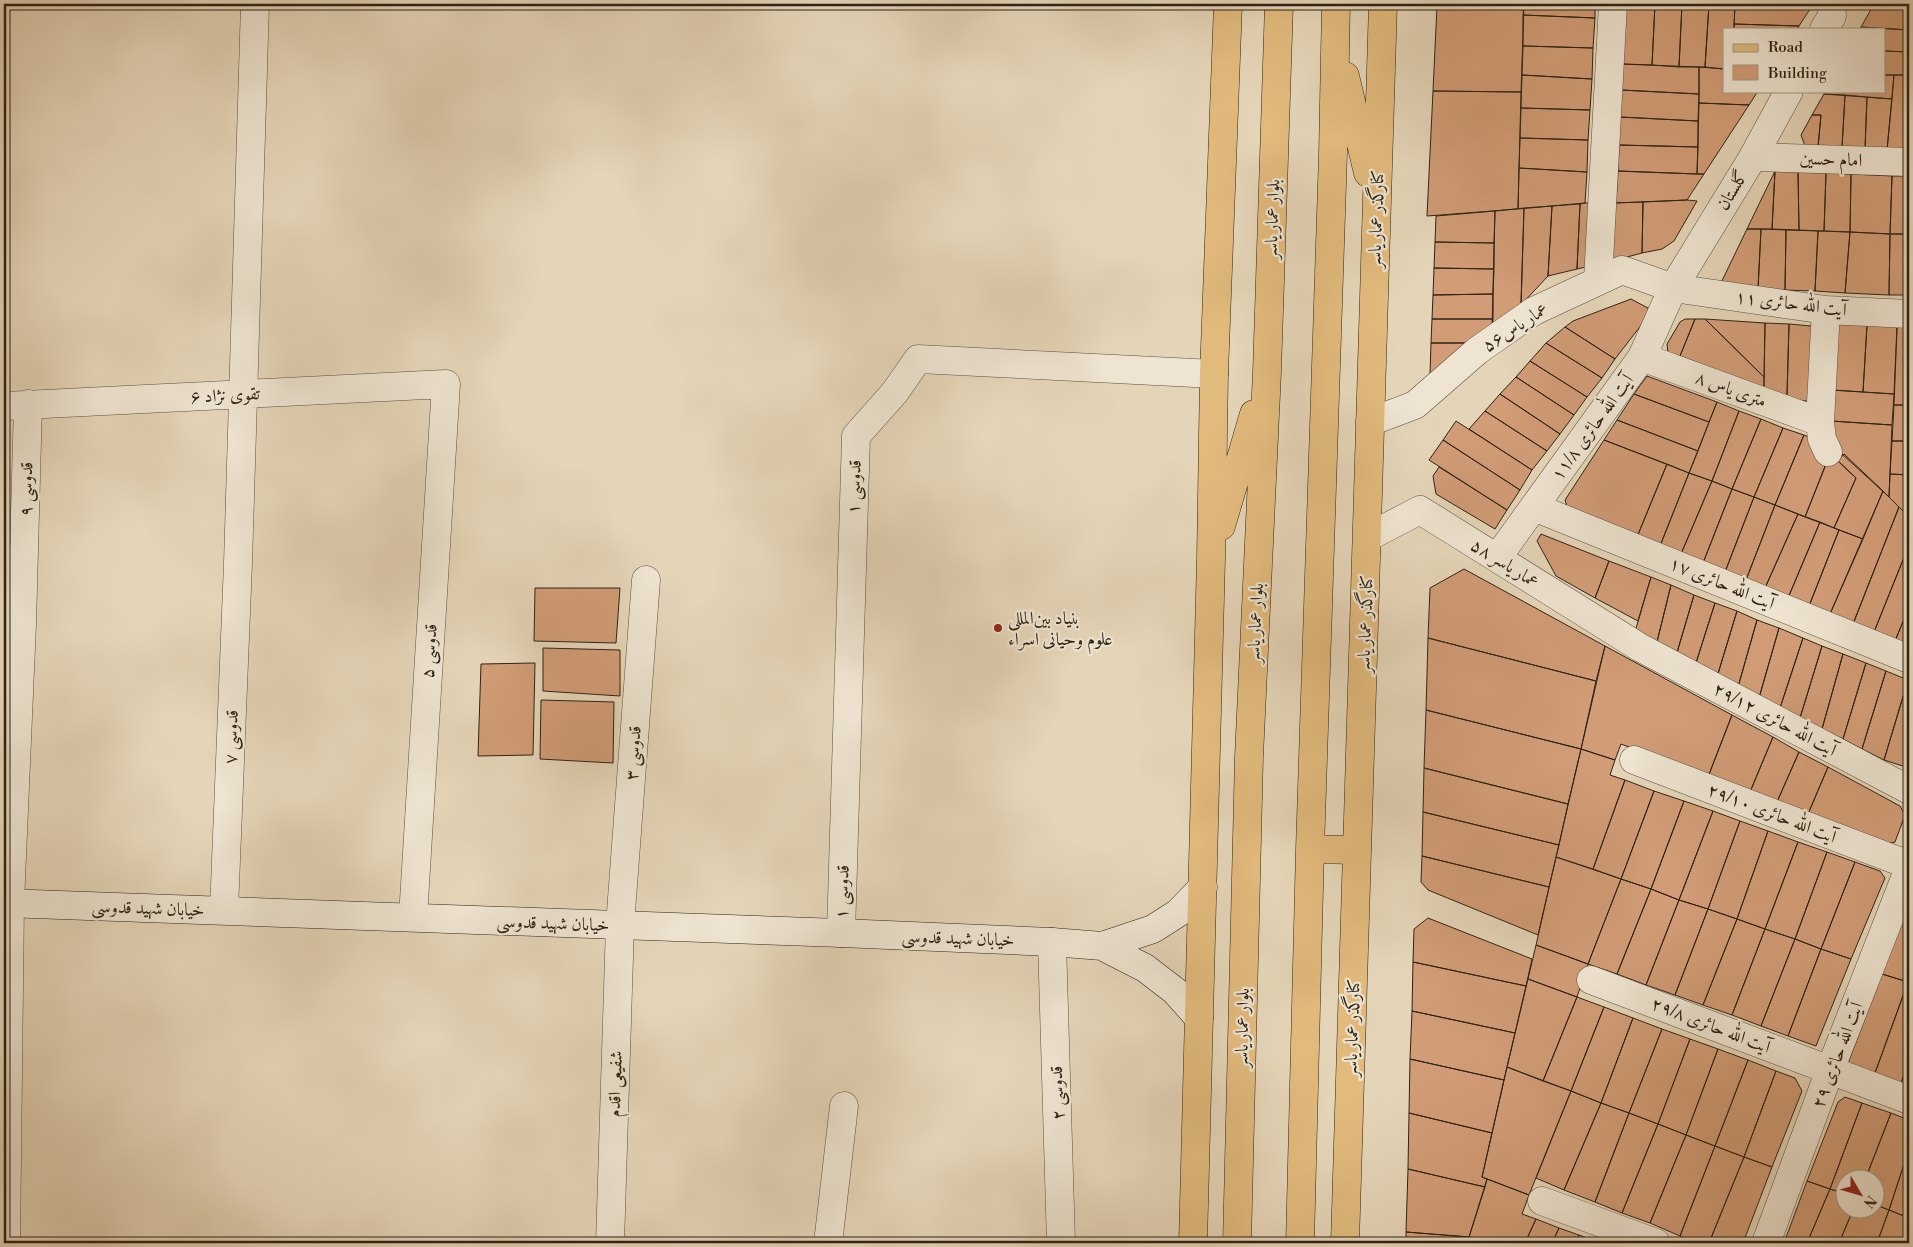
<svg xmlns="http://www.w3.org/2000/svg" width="1913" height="1247" font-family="'Libre Bodoni',Amiri,serif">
<rect width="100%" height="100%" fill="#e5d5b8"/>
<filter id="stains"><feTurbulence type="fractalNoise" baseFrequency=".004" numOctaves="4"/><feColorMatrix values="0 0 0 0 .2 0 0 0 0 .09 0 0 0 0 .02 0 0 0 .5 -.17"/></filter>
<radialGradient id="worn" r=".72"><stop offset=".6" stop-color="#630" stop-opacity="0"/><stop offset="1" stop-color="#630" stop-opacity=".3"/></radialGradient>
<path fill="#d19c76" stroke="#2d2316" d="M1439 4H1524L1521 92 1433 91 1437 6Z
M1524 4H1595V18L1523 15Z
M1624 4H1655L1652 65 1622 64Z
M1655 4H1682L1679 67 1652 65Z
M1682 4H1709L1705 67H1679Z
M1709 4H1735L1734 29H1724V69L1705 67Z
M1735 4H1811L1812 6 1799 26 1734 24Z
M1874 4H1909V30L1861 27Z
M1523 15 1595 18 1593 48 1523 46Z
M1734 24 1799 26 1798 29H1734Z
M1861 27 1909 30V52L1884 51V29H1860Z
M1523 46 1593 48 1592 79 1522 75Z
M1884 51 1909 52V75H1884Z
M1622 64 1699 67V94L1621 90Z
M1699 67 1724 69V91H1758L1749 105 1699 103Z
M1522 75 1592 79 1590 110 1521 108Z
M1884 75H1894L1892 99 1824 94 1825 91H1884Z
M1894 75H1909V151L1887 150Z
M1621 90 1699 94 1698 121 1620 117Z
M1433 91 1521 92 1518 209 1427 216Z
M1824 94 1845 95 1842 148 1818 147 1821 115H1812Z
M1845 95 1867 97 1865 149 1842 148Z
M1867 97 1892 99 1887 150 1865 149Z
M1699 103 1749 105 1704 174H1697Z
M1521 108 1590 110 1588 140 1520 138Z
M1812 115H1821L1818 147 1805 146 1801 135Z
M1620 117 1698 121V147L1619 145Z
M1520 138 1588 140 1587 172 1519 168Z
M1619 145 1698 147 1697 174 1618 171Z
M1519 168 1587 172 1585 203 1518 209Z
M1618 171 1697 174H1704L1687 200 1616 203Z
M1775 171 1798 172 1799 230 1772 229Z
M1775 171 1772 229H1747Z
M1798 172 1826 173 1824 231 1799 230Z
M1826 173 1851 174 1850 232 1824 231Z
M1851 174 1892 176 1890 234 1850 232Z
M1892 176H1909V234H1890Z
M1687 200 1697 201 1674 241 1662 249 1642 253 1643 202Z
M1643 202 1642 253 1608 262 1611 203Z
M1585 203H1611L1608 262 1577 269 1580 204Z
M1580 204 1577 269 1548 276 1552 206Z
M1552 206 1548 276 1521 305 1524 208Z
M1524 208 1521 305 1492 330 1495 211Z
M1495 211 1494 243 1435 242 1436 216Z
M1747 229H1761L1758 289 1719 287Z
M1761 229 1786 230 1785 290 1758 289Z
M1786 230 1818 231 1815 291 1785 290Z
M1818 231 1850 232 1845 293 1815 291Z
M1850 232 1890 234 1889 295 1845 293Z
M1890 234H1909L1908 295H1889Z
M1435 242 1494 243V269L1434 268Z
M1434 268 1494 269 1493 294 1433 295Z
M1493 294V319H1432L1433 295Z
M1631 299 1648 308 1649 315 1615 359 1565 327 1573 321Z
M1432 319H1493L1492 330 1477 343H1431Z
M1685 319H1695L1680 356 1668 353 1667 344 1680 322Z
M1695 319H1705L1764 377V388L1680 356Z
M1705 319 1765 323 1764 377Z
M1765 323 1789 324 1787 396 1764 388Z
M1789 324 1811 326 1816 330 1813 402 1798 400 1787 396Z
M1840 324 1867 325 1863 392 1832 390 1833 331Z
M1867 325 1897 327 1894 394 1863 392Z
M1565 327 1615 359 1602 378 1546 343Z
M1897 327 1909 328V405H1894Z
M1431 343H1477L1430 374Z
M1546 343 1602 378 1587 397 1530 361Z
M1530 361 1587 397 1574 415 1516 377Z
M1647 376 1717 402 1709 422 1634 394Z
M1516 377 1574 415 1560 434 1500 394Z
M1832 390 1894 394 1892 425 1831 421Z
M1500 394 1560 434 1547 451 1485 411Z
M1634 394 1709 422 1698 451 1617 420Z
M1717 402 1739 411 1712 481 1689 473Z
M1894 405H1909V441H1892Z
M1485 411 1547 451 1532 470 1469 429Z
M1739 411 1761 419 1732 489 1712 481Z
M1761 419 1783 428 1754 497 1732 489Z
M1617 420 1698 451 1689 473 1604 440Z
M1456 421 1532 470 1520 490 1443 440Z
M1831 421 1892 425 1889 497 1830 443Z
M1783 428 1804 435 1775 505 1754 497Z
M1804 435 1815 440 1826 464 1805 517 1775 505Z
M1443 440 1520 490 1507 510 1429 460Z
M1604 440 1667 464 1637 537 1568 509 1565 500Z
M1892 441H1909V475L1890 474Z
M1844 454 1883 491 1863 539 1834 528 1856 478 1838 461Z
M1838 461 1856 478 1834 528 1805 517 1826 464Z
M1667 464 1689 473 1660 546 1637 537Z
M1439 467 1507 510 1495 529 1436 494 1433 476Z
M1689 473 1712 481 1681 554 1660 546Z
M1890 474 1909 475V517L1889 497Z
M1712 481 1732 489 1703 563 1681 554Z
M1732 489 1754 497 1725 572 1703 563Z
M1883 491 1899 507 1853 624 1830 614Z
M1754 497 1775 505 1746 580 1725 572Z
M1775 505 1798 514 1765 588 1746 580Z
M1899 507 1909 517V545L1874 632 1853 624Z
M1798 514 1820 522 1788 598 1765 588Z
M1820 522 1839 530 1809 606 1788 598Z
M1839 530 1863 539 1830 614 1809 606Z
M1541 534 1609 561 1595 598 1556 576 1537 541Z
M1909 545V607L1895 641 1874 632Z
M1609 561 1651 577 1638 621 1595 598Z
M1464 569 1605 646 1596 681 1428 638 1430 588Z
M1651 577 1671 585 1656 646 1634 635Z
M1671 585 1694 595 1676 656 1656 646Z
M535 588H620L616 643 534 641Z
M1694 595 1715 603 1695 666 1676 656Z
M1715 603 1737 611 1717 677 1695 666Z
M1909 607V646L1895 641Z
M1737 611 1757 620 1738 687 1717 677Z
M1757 620 1779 628 1759 698 1738 687Z
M1779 628 1803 638 1780 708 1759 698Z
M1428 638 1596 681 1581 749 1426 710Z
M1803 638 1822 646 1800 718 1780 708Z
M1605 646 1732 715 1708 777 1621 744 1615 760 1581 749Z
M1822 646 1843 654 1822 729 1800 718Z
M543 648 620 650V696L543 691Z
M1843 654 1866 663 1843 739 1822 729Z
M535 663 533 755 478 756 481 664Z
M1866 663 1886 671 1862 749 1843 739Z
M1886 671 1908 680 1884 760 1862 749Z
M1908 680H1909V768L1884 760Z
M541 700 614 702 613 763 540 759Z
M1426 710 1581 749 1568 804 1424 768Z
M1732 715 1773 737 1750 792 1708 777Z
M1773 737 1799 752 1777 802 1750 792Z
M1581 749 1615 760 1610 775 1625 780 1593 869 1556 857Z
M1799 752 1828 767 1808 814 1777 802Z
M1828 767 1900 806 1905 815 1895 842 1887 844 1808 814Z
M1424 768 1568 804 1559 845 1423 812Z
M1625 780 1654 791 1621 879 1593 869Z
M1654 791 1684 801 1651 889 1621 879Z
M1684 801 1713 811 1679 900 1651 889Z
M1713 811 1740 821 1708 909 1679 900Z
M1423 812 1559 845 1549 887 1422 856Z
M1740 821 1768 831 1737 919 1708 909Z
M1768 831 1798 842 1765 929 1737 919Z
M1798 842 1827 852 1795 939 1765 929Z
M1827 852 1855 862 1821 949 1795 939Z
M1422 856 1549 887 1538 935 1428 890 1421 882Z
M1556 857 1621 879 1588 964 1536 945Z
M1855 862 1880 871 1885 878 1851 959 1821 949Z
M1621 879 1651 889 1617 974 1588 964Z
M1651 889 1679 900 1646 985 1617 974Z
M1679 900 1708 909 1675 995 1646 985Z
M1909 903V978L1908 982 1882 974Z
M1708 909 1737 919 1703 1005 1675 995Z
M1428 918 1532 959 1526 986 1413 962 1414 929Z
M1737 919 1765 929 1732 1015 1703 1005Z
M1765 929 1795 939 1761 1026 1732 1015Z
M1795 939 1821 949 1788 1036 1761 1026Z
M1536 945 1588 964 1577 997 1528 979Z
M1821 949 1851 959 1816 1046 1788 1036Z
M1413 962 1526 986 1515 1033 1412 1011Z
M1882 974 1908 982 1875 1073 1848 1063Z
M1528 979 1577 997 1543 1081 1507 1067Z
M1908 982 1909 983V1061L1901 1083 1875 1073Z
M1577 997 1604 1007 1571 1091 1543 1081Z
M1604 1007 1633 1018 1601 1103 1571 1091Z
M1412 1011 1515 1033 1504 1080 1410 1059Z
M1633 1018 1662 1029 1629 1113 1601 1103Z
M1662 1029 1690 1039 1658 1124 1629 1113Z
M1690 1039 1718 1049 1686 1135 1658 1124Z
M1718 1049 1748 1060 1715 1146 1686 1135Z
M1410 1059 1504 1080 1492 1133 1409 1113Z
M1748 1060 1776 1071 1744 1157 1715 1146Z
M1909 1061V1086L1901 1083Z
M1507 1067 1571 1091 1529 1195 1482 1177Z
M1776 1071 1795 1078 1802 1091 1772 1167 1744 1157Z
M1571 1091 1601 1103 1564 1190 1536 1178Z
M1845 1097 1862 1103 1830 1189 1807 1181 1838 1102Z
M1601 1103 1629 1113 1595 1202 1564 1190Z
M1862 1103 1891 1113 1865 1180H1846V1194L1830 1189Z
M1409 1113 1492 1133 1482 1177 1487 1179 1485 1187 1408 1169Z
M1629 1113 1658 1124 1622 1213 1595 1202Z
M1891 1113 1909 1120V1149L1889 1210 1876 1205V1180H1865Z
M1658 1124 1686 1135 1650 1223 1622 1213Z
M1686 1135 1715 1146 1680 1236 1650 1223Z
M1715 1146 1744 1157 1709 1243H1699L1680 1236Z
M1909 1149V1218L1889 1210Z
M1744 1157 1772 1167 1743 1243H1709Z
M1408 1169 1485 1187 1469 1237 1406 1232Z
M1487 1179 1529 1195 1522 1214 1536 1219 1525 1243H1479L1469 1237Z
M1807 1181 1830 1189 1807 1243H1784Z
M1830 1189 1846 1194V1210H1853L1839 1243H1807Z
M1876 1205 1889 1210 1877 1243H1839L1853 1210H1876Z
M1889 1210 1909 1218 1908 1243H1877Z
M1536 1219 1559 1228 1552 1243H1525Z
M1559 1228 1579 1235 1576 1243H1552Z
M1406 1232 1469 1237 1479 1243H1406Z
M1579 1235 1601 1243H1576Z"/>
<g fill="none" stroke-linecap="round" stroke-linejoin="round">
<g stroke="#5b503e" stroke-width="29">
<path id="minor" d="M1824 29 1832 16 1831 4
M1753 157 1909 162
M1598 280 1613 4
M1826 310 1820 422 1822 439 1828 452
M1642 357 1820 422
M4 406 446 384 413 917
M1370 422 1415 405 1477 351 1534 311 1622 270 1673 288 1826 310 1909 314
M1534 507 1909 659
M1368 537 1420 510 1641 648 1909 790
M1497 558 1642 357 1673 288 1753 157 1789 91
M1634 760 1909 865
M224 910 238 563 255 4
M841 933 856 436 895 392 918 359 1214 374
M1052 942 1061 1243
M1591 980 1909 1100
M1542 1201 1656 1243
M6 1243 10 903 22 624 28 404
M610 1243 620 925 646 580
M828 1243 844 1106
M1766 1243 1830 1070 1909 868"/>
</g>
<g stroke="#2d2316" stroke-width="29">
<path id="secondary" d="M4 903 841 933 1052 942 1102 946 1145 968 1175 991 1199 1018
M1102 946 1153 929 1178 913 1203 887"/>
</g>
<g stroke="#2d2316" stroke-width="29">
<path id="primary" d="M1345 76 1368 173
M1221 526 1254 414
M1310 849 1357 850
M1193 1243 1211 559 1214 374 1228 4
M1237 1243 1249 757 1267 372 1279 4
M1300 1243 1310 849 1333 154 1336 4
M1345 1243 1383 4"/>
</g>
<use href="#minor" stroke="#eee4d1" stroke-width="28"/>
<use href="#secondary" stroke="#eee4d1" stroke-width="28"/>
<use href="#primary" stroke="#e2ba7c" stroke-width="28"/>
</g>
<circle fill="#8f2418" stroke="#eee4d1" stroke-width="2" cx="998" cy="628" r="5"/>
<g text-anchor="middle" stroke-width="4.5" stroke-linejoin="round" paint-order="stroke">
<g font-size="18" fill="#2d2316" stroke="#eee4d1">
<text transform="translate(1831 159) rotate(2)" y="6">امام حسین</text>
<text transform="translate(1732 190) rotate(-59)" y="6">گلستان</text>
<text transform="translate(1272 219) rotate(-88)" y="6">بلوار عمار یاسر</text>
<text transform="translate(1376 219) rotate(-88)" y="6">کنارگذر عمار یاسر</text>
<text transform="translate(1791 303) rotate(7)" y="6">آیت الله حائری ۱۱</text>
<text transform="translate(1515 327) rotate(-33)" y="6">عمار یاس۵۶</text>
<text transform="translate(1731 389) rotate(20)" y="6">۸ متری یاس</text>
<text transform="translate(225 395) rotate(-3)" y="6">تقوی نژاد ۶</text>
<text transform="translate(1592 427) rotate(-54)" y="6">آیت الله حائری ۱۱/۸</text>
<text transform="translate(854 487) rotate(-88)" y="6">قدوسی ۱</text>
<text transform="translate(26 489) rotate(-89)" y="6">قدوسی ۹</text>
<text transform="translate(1505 563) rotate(32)" y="6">عمار یاسر ۵۸</text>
<text transform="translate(1722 583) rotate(22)" y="6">آیت الله حائری ۱۷</text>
<text transform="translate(1255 623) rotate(-87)" y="6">بلوار عمار یاسر</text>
<text transform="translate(1365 624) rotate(-88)" y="6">کنارگذر عمار یاسر</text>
<text transform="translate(429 651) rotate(-86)" y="6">قدوسی ۵</text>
<text transform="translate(1775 719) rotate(28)" y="6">آیت الله حائری ۲۹/۱۲</text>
<text transform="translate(231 737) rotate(-88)" y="6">قدوسی ۷</text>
<text transform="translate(633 753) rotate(-86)" y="6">قدوسی ۳</text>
<text transform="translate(1772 813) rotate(21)" y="6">آیت الله حائری ۲۹/۱۰</text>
<text transform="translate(842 892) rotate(-88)" y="6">قدوسی ۱</text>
<text transform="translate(148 908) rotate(2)" y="6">خیابان شهید قدوسی</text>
<text transform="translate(553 923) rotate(2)" y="6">خیابان شهید قدوسی</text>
<text transform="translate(958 938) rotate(2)" y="6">خیابان شهید قدوسی</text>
<text transform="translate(1711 1025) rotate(21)" y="6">آیت الله حائری ۲۹/۸</text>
<text transform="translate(1242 1028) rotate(-89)" y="6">بلوار عمار یاسر</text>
<text transform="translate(1352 1028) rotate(-88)" y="6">کنارگذر عمار یاسر</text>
<text transform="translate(1837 1055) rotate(-69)" y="6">آیت الله حائری ۲۹</text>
<text transform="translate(615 1084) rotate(-88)" y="6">شفیعی اقدم</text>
<text transform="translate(1057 1093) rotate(-92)" y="6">قدوسی ۲</text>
</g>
<g font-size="18" fill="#2d2316" stroke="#eee4d1" text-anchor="start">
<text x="1008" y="624">بنیاد بین‌المللی<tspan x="1008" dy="21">علوم وحیانی اسراء</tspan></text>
</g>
</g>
<rect width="1913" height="1247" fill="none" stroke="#e5d5b8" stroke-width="20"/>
<rect x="5" y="5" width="1903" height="1237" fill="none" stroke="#2d2316" stroke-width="2.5"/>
<rect x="10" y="10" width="1893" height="1227" fill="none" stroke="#2d2316"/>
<rect x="1723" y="28" width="162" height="65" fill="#eee4d1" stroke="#a19786"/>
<rect x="1733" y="44" width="25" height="8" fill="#e2ba7c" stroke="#a19786"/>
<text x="1768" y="52" font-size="15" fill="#2d2316">Road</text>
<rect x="1733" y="65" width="25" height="15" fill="#d19c76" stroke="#a19786"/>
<text x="1768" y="78" font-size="15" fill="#2d2316">Building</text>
<g transform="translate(1860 1194) rotate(128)"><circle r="24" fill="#eee4d1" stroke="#a19786"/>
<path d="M0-4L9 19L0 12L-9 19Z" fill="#8f2418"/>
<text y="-8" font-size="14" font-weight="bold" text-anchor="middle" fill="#2d2316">N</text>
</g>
<rect width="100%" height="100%" filter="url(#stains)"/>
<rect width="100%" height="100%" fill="url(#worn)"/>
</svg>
